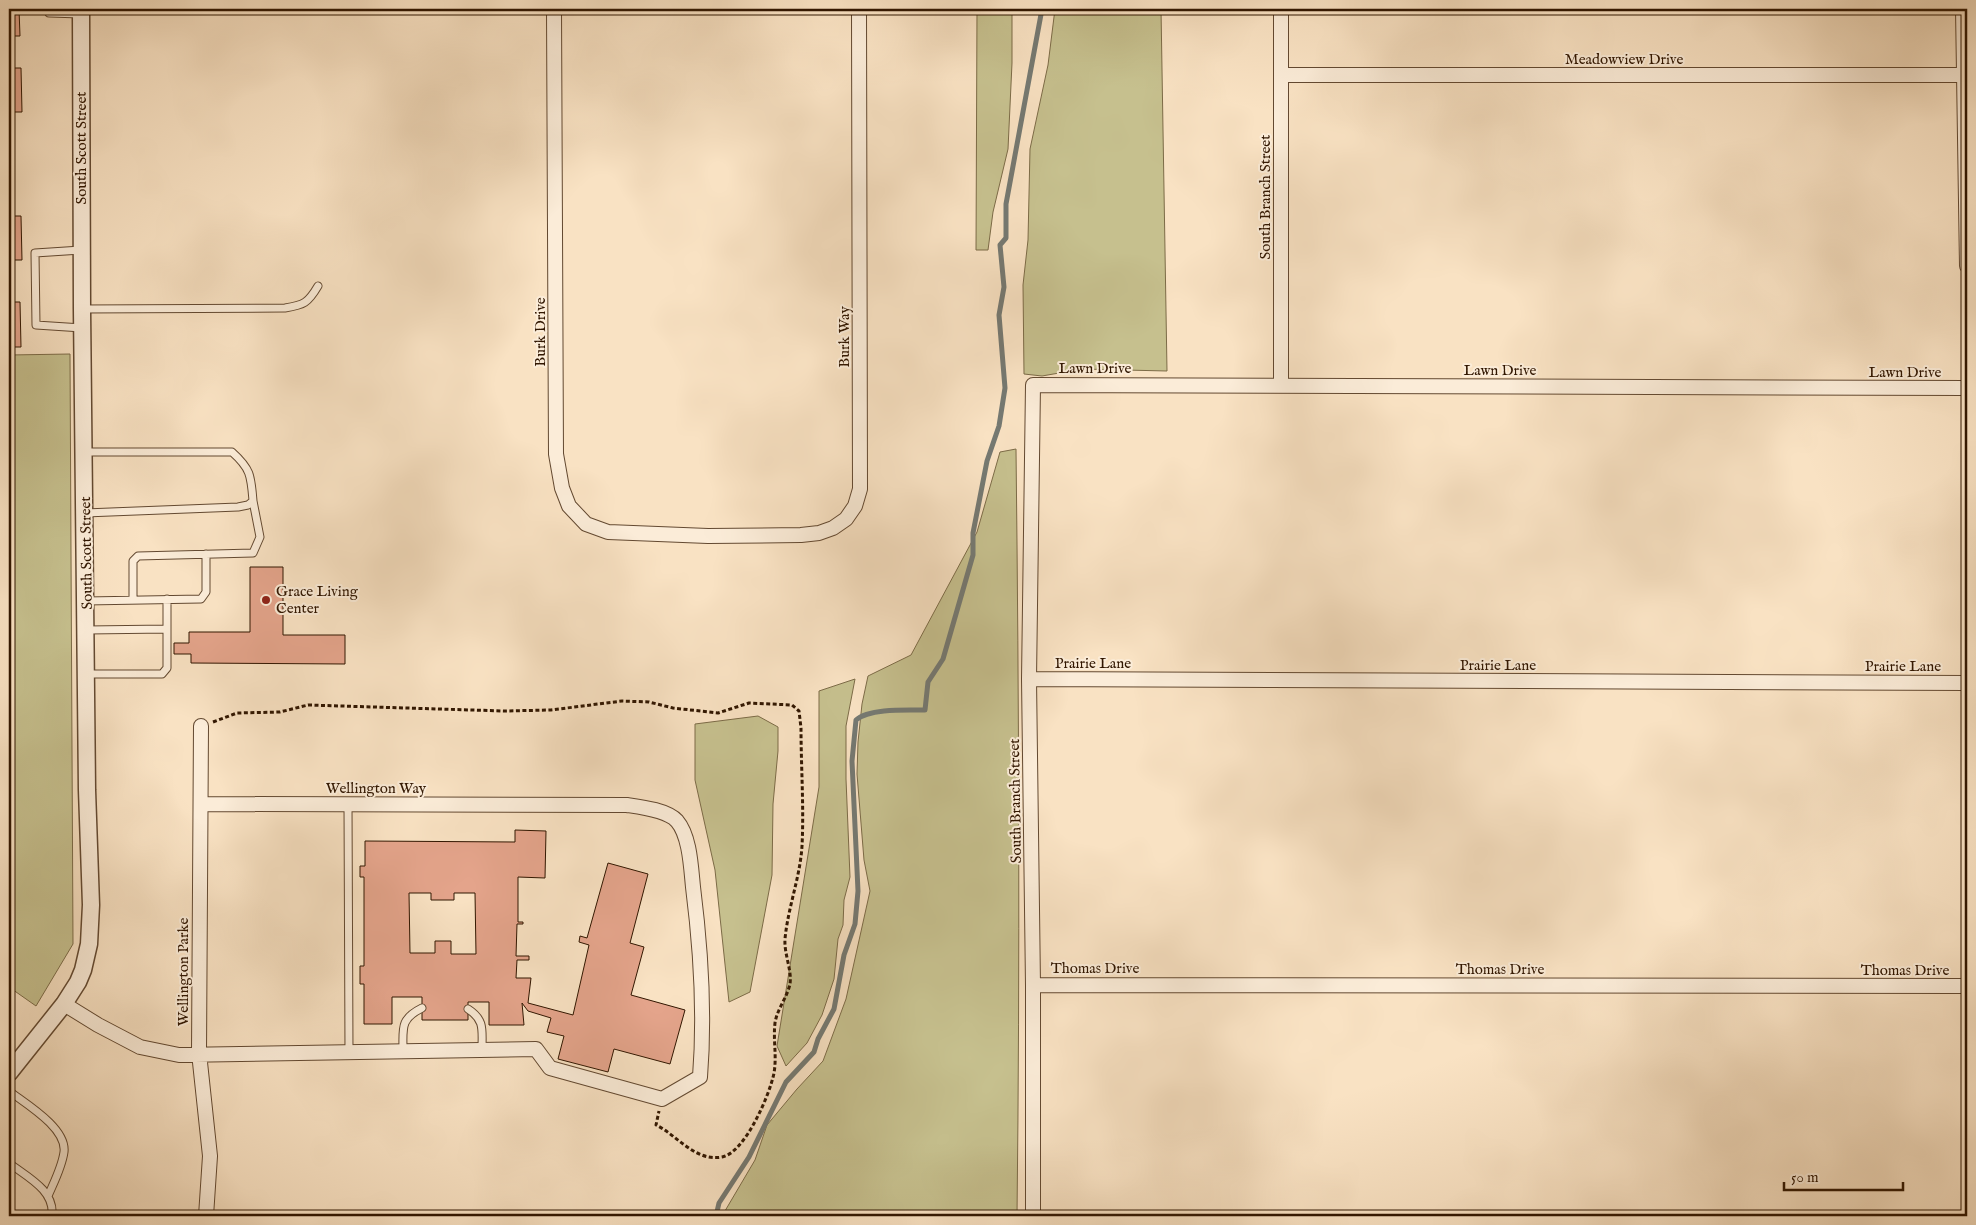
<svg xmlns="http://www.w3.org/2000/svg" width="1976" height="1225" font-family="'IM FELL English',serif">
<rect width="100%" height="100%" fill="#f9e2c3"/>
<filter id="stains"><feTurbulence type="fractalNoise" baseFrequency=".004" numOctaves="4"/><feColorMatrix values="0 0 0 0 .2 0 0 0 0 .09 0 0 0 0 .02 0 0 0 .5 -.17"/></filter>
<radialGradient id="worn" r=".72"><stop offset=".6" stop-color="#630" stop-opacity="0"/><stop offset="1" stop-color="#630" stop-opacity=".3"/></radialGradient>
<path fill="#c6c08e" stroke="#7c6b47" d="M977 9H1012V63L1008 149 993 212 988 250H976Z
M1055 9H1161L1167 371 1082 369 1042 376 1024 374 1023 285 1028 240 1030 149 1048 65Z
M70 354 73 944 36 1006 9 987V355Z
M1016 449C1019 705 1020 960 1017 1216H722L755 1160 767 1125 797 1089 823 1061 846 999 870 891 864 860 857 774 858 742 862 704 868 676 911 655 977 532 1000 452Z
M855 679 846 726V779L850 877 844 900 843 925 838 939 834 979 822 1015 807 1043 786 1066 777 1046 819 787V691Z
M758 716 778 727V751L773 804 772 875 750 992 729 1002 715 870 695 780V724Z"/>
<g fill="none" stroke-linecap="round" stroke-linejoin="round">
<path stroke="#757972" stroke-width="5" d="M716 1216 719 1203 749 1157 786 1082 814 1052 818 1039 834 1009 844 955 855 924 858 891 852 761 856 720C869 708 907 710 925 710L928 682 943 659 973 555V533L987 461 999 426 1005 388 999 315 1004 287 1000 245 1006 238V204L1042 9"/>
</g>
<path fill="#e4a48b" stroke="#311600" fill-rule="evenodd" d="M9 9H19L20 36H9Z
M9 68H21L22 112H9Z
M9 216H21L22 260H9Z
M9 302H20L21 347H9Z
M250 567H283V635H345V664L191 663V654H174V643H189V632H250Z
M515 830 546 831 545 878 518 877V922H523V924H517L516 956H529V960H517L516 978H531L528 1003 573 1015 589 945 579 942 580 936 587 938 608 863 648 874 630 943 644 947 631 995 685 1010 670 1064 614 1049 608 1072 558 1059 564 1036 547 1032 551 1018 528 1011 522 1003 524 1025H489V1002H468V1020H422V997H392V1024H364V984H360V966H364V877H360V866H365V841L515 842ZM409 893H431V900H454V893H475L476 954H451V941H435V953H410Z"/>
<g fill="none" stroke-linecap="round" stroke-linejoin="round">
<g stroke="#634931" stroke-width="9">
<path id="service" d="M49 9V13L81 14
M81 250 35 253 36 325 82 328
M82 309 285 308C304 305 308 303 318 286
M84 452H232C251 469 251 476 253 501L248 505 238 507 85 513
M133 600V561L138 556 253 553 260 537 253 501
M86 601 201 599 206 592V554
M87 630 167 629
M87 674H162L167 668V599
M348 804 349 1052
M468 1009C485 1020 482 1030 482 1049
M403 1050C403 1028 400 1019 422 1008
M9 1091C26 1104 67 1128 64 1152 62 1167 54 1182 48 1196
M9 1163C27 1177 55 1190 52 1216"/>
</g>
<g stroke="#634931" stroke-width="16">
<path id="minor" d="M554 9 556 454 562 488 569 506 586 524 608 532 708 536 801 535 819 533 833 528 846 519 855 506 860 489 859 9
M1963 9 1967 266
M1281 75H1967
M1281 385V9
M1029 679 1967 683
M201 726 199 1053 210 1156 206 1216
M1033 985 1967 986
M64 1004 98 1025 140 1047 179 1055 536 1049 550 1068 662 1099 700 1077C705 1014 701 950 693 887 691 868 690 836 677 821 667 810 641 807 627 805L201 804
M1033 1216V985L1029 679 1033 385 1967 388"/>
</g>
<g stroke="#634931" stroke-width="19">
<path id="tertiary" d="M9 1073 64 1004 78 982 83 970 89 944 91 905 87 790 82 309 81 9"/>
</g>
<path stroke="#311600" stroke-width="3" stroke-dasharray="4 2.5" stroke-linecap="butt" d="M213 722 237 713 280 712 308 705 504 711 551 710 622 701 649 702 673 708 718 713 749 703 792 705 799 711 801 728C801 767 804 807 802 846 800 878 788 907 785 939 784 954 792 970 790 984 787 998 777 1009 775 1023 773 1040 777 1056 774 1073 770 1094 745 1153 722 1157 695 1162 677 1135 656 1125L659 1111"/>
<use href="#service" stroke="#fbecd8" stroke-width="7"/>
<use href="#minor" stroke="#fbecd8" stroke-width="14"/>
<use href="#tertiary" stroke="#fbecd8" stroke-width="16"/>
</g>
<circle fill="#8f2418" stroke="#fbecd8" stroke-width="2" cx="266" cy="600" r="5"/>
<g text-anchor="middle" stroke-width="4" stroke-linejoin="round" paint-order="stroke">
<g font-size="15" fill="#311600" stroke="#fbecd8">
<text x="1624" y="64">Meadowview Drive</text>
<text transform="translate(81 148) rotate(-90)" y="5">South Scott Street</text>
<text transform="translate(1265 197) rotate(-90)" y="5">South Branch Street</text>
<text transform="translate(540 332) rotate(-90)" y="5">Burk Drive</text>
<text transform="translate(844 337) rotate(-90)" y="5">Burk Way</text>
<text x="1095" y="373">Lawn Drive</text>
<text x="1500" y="375">Lawn Drive</text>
<text x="1905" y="377">Lawn Drive</text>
<text transform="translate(86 553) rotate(-91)" y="5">South Scott Street</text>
<text x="1093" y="668">Prairie Lane</text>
<text x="1498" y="670">Prairie Lane</text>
<text x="1903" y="671">Prairie Lane</text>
<text x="376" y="793">Wellington Way</text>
<text transform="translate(1015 801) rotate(-91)" y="5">South Branch Street</text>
<text x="1095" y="973">Thomas Drive</text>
<text x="1500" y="974">Thomas Drive</text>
<text x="1905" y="975">Thomas Drive</text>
<text transform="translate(183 972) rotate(-90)" y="5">Wellington Parke</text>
</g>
<g font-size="15" fill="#311600" stroke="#fbecd8" text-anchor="start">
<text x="276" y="596">Grace Living<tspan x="276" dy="17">Center</tspan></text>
</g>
</g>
<rect width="1976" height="1225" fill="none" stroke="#f9e2c3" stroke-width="30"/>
<rect x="10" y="10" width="1956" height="1205" fill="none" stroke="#311600" stroke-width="2.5"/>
<rect x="15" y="15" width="1946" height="1195" fill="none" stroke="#311600"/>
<path d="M1784 1182v8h119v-8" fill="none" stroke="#311600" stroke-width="2.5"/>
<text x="1791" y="1182" font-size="15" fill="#311600" stroke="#fbecd8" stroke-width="4" paint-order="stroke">50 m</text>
<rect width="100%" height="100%" filter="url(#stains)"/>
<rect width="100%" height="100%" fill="url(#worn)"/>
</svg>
